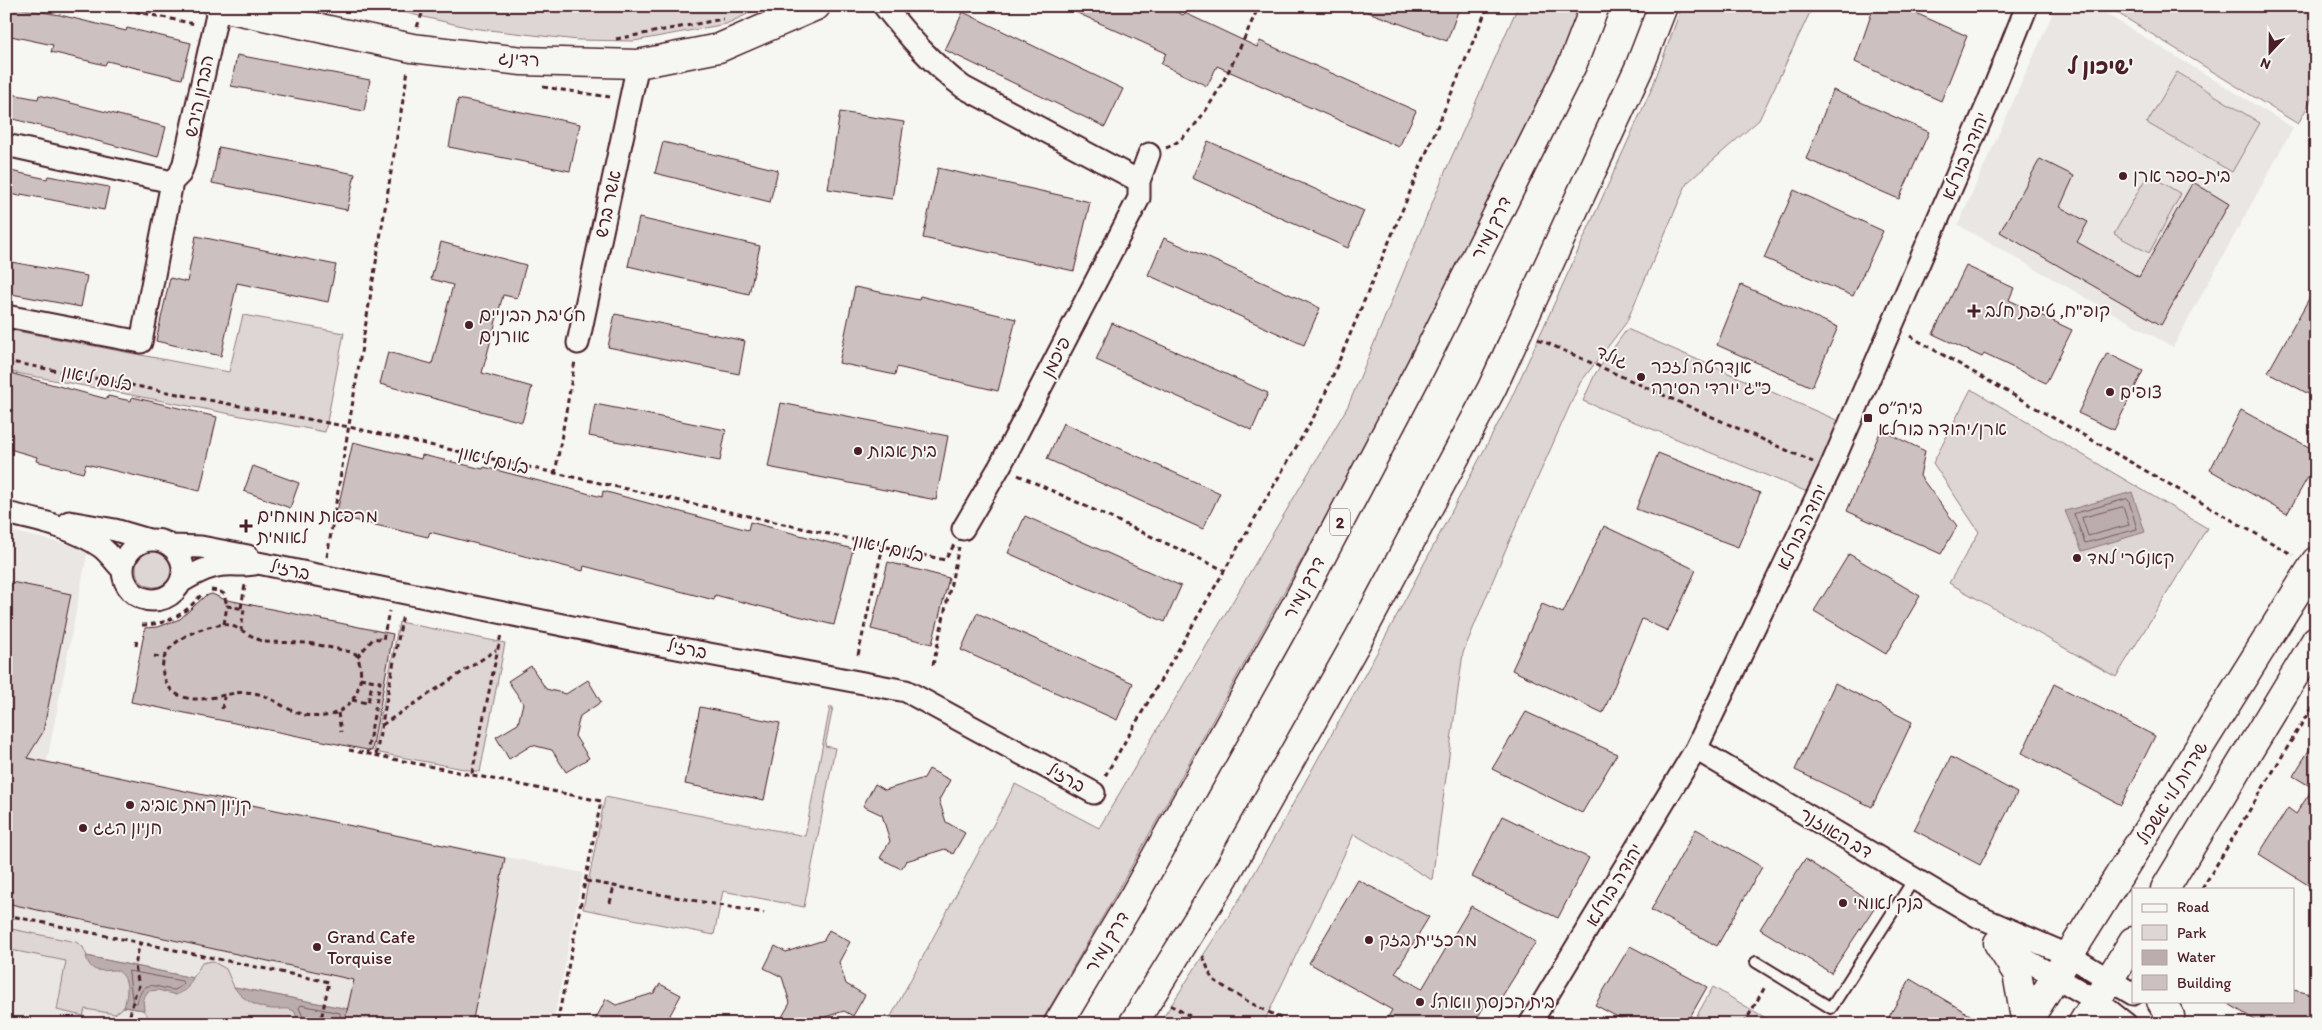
<svg xmlns="http://www.w3.org/2000/svg" width="2322" height="1030" font-family="Itim,'Playpen Sans Hebrew',sans-serif">
<rect width="100%" height="100%" fill="#f6f6f2"/>
<filter id="ink" filterUnits="userSpaceOnUse"><feTurbulence type="fractalNoise" baseFrequency=".02" numOctaves="2"/><feDisplacementMap in="SourceGraphic" scale="10" xChannelSelector="R" yChannelSelector="G"/><feConvolveMatrix kernelMatrix="1 2 1 2 8 2 1 2 1" color-interpolation-filters="sRGB"/></filter>
<g filter="url(#ink)">
<path fill="#e9e6e3" d="M2056 6H2093L2293 128 2173 347 1958 225Z
M6 530 88 549 47 761 583 873 553 1024H35L6 1016Z"/>
<path fill="#ddd6d5" stroke="#947a80" d="M400 6H765L726 24 634 41 578 40 471 28 398 11Z
M1518 6H1583L1563 56 1380 419 1121 885 1040 1024H887L1015 784 1099 828 1348 406 1445 172Z
M1682 6H1813L1759 120 1687 183 1626 323 1580 383 1505 551 1463 653 1432 880 1354 834 1263 1024H1159L1244 892 1379 649 1510 401 1652 88Z
M2106 6H2316V91L2298 124Z
M2177 72 2260 123 2232 172 2147 123Z
M2148 174 2181 194 2149 253 2114 234Z
M243 315 344 333 325 432 6 371V329L229 372Z
M1627 329 1841 422 1810 493 1583 401 1595 374Z
M1971 389 2207 528 2116 677 1949 583 1979 532 1933 463Z
M136 569a18 18 0 1 1 36 0a18 18 0 1 1-36 0Z
M399 622 505 643 480 772 374 752Z
M830 707H833L825 746 835 748 804 907 723 891 714 935 583 909 605 797 805 836Z
M6 928 76 942 83 947 87 956 193 978 202 963 212 961 226 969 234 987 348 1009 346 1024H168L151 1020 143 1010 124 1007 115 1014 85 1009 83 1016 57 1010 66 961 6 949Z
M1713 987 1776 1024H1692Z"/>
<path fill="#bbadae" stroke="#8e747a" d="M2132 492 2145 532 2082 551 2065 511Z
M86 956 193 978 186 990 176 995 158 990 148 991 143 999 144 1010 124 1007C128 994 130 976 116 970 101 970 91 975 86 956Z
M234 987 348 1009 346 1024H296L298 1019 294 1011C288 1008 285 1009 278 1009 261 1010 243 1001 234 987Z"/>
<g fill="none" stroke-linecap="round" stroke-linejoin="round">
<path stroke="#77585f" stroke-width="1" d="M2127 499 2129 501 2137 529 2085 543 2074 514Z
M2123 507 2129 525 2088 536 2082 518Z
M129 971 182 981 184 984 175 990C156 989 144 975 137 1003H133Z
M302 1024 303 1017 299 1008 301 1005 340 1013 341 1024"/>
</g>
<path fill="#ccc1c0" stroke="#4a1f2b" d="M6 6 60 15 126 31 127 28 191 43 182 79 107 61 105 65 51 52 53 45 6 35Z
M1062 6H1163L1183 15 1185 13 1257 47 1260 41 1416 111 1399 147 1217 66 1207 86 1161 64 1166 53Z
M1357 6H1460L1447 41 1357 8Z
M1874 6H1900L1967 36 1941 101 1855 62Z
M963 12 1123 89 1105 127 945 50Z
M237 55 370 80 364 111 231 86Z
M1833 90 1929 132 1899 199 1806 159Z
M6 93 38 99 39 95 166 127 158 157 6 117Z
M458 99 580 124 570 171 449 147Z
M840 112 904 122 892 199 828 189Z
M1208 141 1364 211 1348 248 1192 178Z
M663 142 778 170 770 202 655 173Z
M219 147 355 174 347 210 212 183Z
M2040 159 2074 176 2060 207 2088 222 2077 242 2139 277 2193 182 2229 204 2161 325 2000 232Z
M938 168 1090 202 1074 271 923 238Z
M6 170 47 179 48 176 109 187 104 210 21 194 20 196 6 193Z
M1794 190 1883 231 1853 296 1764 258Z
M639 218 760 246 749 294 628 266Z
M196 236 336 265 328 302 237 283 221 356 156 341 170 278 187 282Z
M1164 238 1320 308 1304 345 1148 275Z
M441 242 526 265 517 298 503 295 482 373 532 387 522 422 380 384 388 352 432 364 453 285 431 279Z
M6 261 87 276 81 307 6 293Z
M1966 266 2014 288 2009 300 2072 330 2046 383 1984 354 1982 357 1933 334Z
M1741 285 1838 327 1812 387 1717 345Z
M2316 286V398L2268 372Z
M855 287 919 300 920 296 1016 319 998 391 897 367 895 375 839 363Z
M615 314 745 341 739 374 608 347Z
M1112 323 1268 393 1252 430 1096 360Z
M2107 353 2143 371 2114 430 2078 413Z
M6 372 107 399 108 396 131 401 132 397 217 417 200 491 86 464 83 473 36 461 37 457 6 448Z
M781 403 948 436 936 500 768 467Z
M595 404 726 430 720 461 589 436Z
M2241 410 2316 451V463L2287 514 2210 470Z
M1063 423 1220 493 1203 529 1047 459Z
M1881 430 1925 451 1920 476 1957 526 1941 554 1847 511Z
M353 442 421 459 422 455 483 469 484 467 602 497 603 491 748 530 750 522 853 549 834 625 715 595 714 600 584 566 583 571 430 532 428 537 336 516Z
M1658 453 1760 493 1738 547 1636 509Z
M253 466 299 483 290 508 244 491Z
M1025 516 1181 586 1165 622 1008 553Z
M1604 526 1696 570 1668 631 1642 619 1603 713 1512 670 1542 604 1563 613Z
M1849 554 1920 596 1886 654 1814 611Z
M888 562 949 578 932 644 871 629Z
M6 581 71 594 43 732 27 758 505 858 472 1024H344L354 980 6 903Z
M212 594 223 599 393 634 372 751 131 702 145 628 158 627 180 619 205 596Z
M977 613 1133 683 1117 720 961 650Z
M531 666 546 689 566 694 588 680 601 702 580 716 575 736 589 758 566 772 552 750 532 745 509 759 496 737 518 724 523 703 508 681Z
M1835 683 1912 722 1872 807 1795 770Z
M2054 684 2155 736 2121 805 2022 753Z
M700 707 780 723 764 800 685 784Z
M1526 712 1617 754 1582 813 1492 769Z
M2316 739V815L2308 828 2316 834V890L2259 854 2288 808 2296 814 2313 788 2293 776Z
M1951 757 2017 793 1980 865 1914 830Z
M929 769 950 780 939 800 946 822 965 833 953 854 945 849 906 861 901 869 880 858 890 841 882 815 863 806 875 784 885 790 924 778Z
M1502 816 1589 858 1558 918 1472 877Z
M1696 829 1762 867 1717 946 1651 910Z
M1805 859 1876 905 1831 973 1760 929Z
M1358 880 1429 917 1395 973 1422 989 1471 906 1536 942 1496 1006 1487 1001 1474 1024H1384L1392 1010 1309 963Z
M829 930 850 942 839 962 846 984 865 995 853 1016 844 1011 803 1024H778L790 1003 782 977 764 968 775 946 786 952 824 940Z
M1630 946 1707 987 1686 1024H1631L1595 1005Z
M1910 979 1985 1024H1885Z
M660 984 681 995 670 1015 673 1024H593L606 999 616 1005 654 993Z
M2293 990 2316 995V1024H2261L2224 1001H2293Z"/>
<g fill="none" stroke-linecap="round" stroke-linejoin="round">
<g stroke="#4a1f2b" stroke-width="14">
<path id="lane" d="M1756 962 1831 1008 1914 879"/>
</g>
<g stroke="#4a1f2b" stroke-width="25">
<path id="street" d="M884 6C908 36 932 64 963 87L1139 181
M6 145 172 182
M6 316 141 342 172 182 180 174 184 163 219 6
M578 343 638 64
M6 513C37 520 75 528 101 547 109 553 115 562 122 569
M69 522 115 530 149 540
M963 529 1000 466 1139 198V181L1149 154
M123 570a30 30 0 1 1 60 0a30 30 0 1 1-60 0Z
M172 546 201 547 248 556
M181 582C194 574 210 565 226 565 238 564 247 567 258 563L661 645 906 691 1094 793
M1696 749 1977 916 2070 956 2133 994
M1999 944 2097 1001 2126 1024
M1530 1024 1696 749 1830 469 1988 103 2027 6"/>
</g>
<g stroke="#4a1f2b" stroke-width="31">
<path id="secondary" d="M217 6 412 48 522 61 638 64 719 48 816 6
M2165 889 2316 640
M1998 943 2017 973 2026 1024
M2161 1001 2170 1016
M2026 1024 2316 561
M2082 1024 2133 941"/>
</g>
<g stroke="#4a1f2b" stroke-width="31">
<path id="highway" d="M1058 1024 1134 896 1297 603 1421 367 1573 63 1595 6
M1133 1024 1225 876 1360 636 1492 388 1639 68 1663 6"/>
</g>
<path stroke="#4a1f2b" stroke-width="3" stroke-dasharray="5 4" stroke-linecap="butt" d="M109 6 195 24
M2236 6H2238
M417 27 425 6
M616 39 723 19
M543 87 610 97
M1166 148C1206 133 1241 44 1259 6
M1910 336 2293 555
M1538 339 1813 462
M6 361 349 427 945 560 954 545
M555 474 575 361
M1018 475 1224 570
M327 557 408 70
M211 590 219 591 224 594 227 606
M241 608 245 585
M224 624 235 627 263 642 309 643 351 652 356 654C362 665 362 680 357 691 346 719 313 722 289 709 277 703 267 695 254 693 229 688 200 709 175 693 169 689 165 681 163 674 157 642 200 627 224 624Z
M224 624 227 606 244 609 241 630
M142 625C169 624 184 615 201 595
M136 646 137 639
M858 655 883 546
M154 656 165 658
M357 657 374 638 383 640 389 611
M933 665 959 547
M360 678 380 682 367 753
M352 700 368 703 372 684
M222 709 224 697
M338 713 341 732
M382 725 496 650
M349 750 601 801 557 1024
M376 755 403 614
M472 773 501 634
M1105 776 1320 406 1488 6
M586 881 764 913
M2202 889 2316 700
M610 903 614 886
M6 915 329 982 320 1024
M1203 956 1212 979 1243 999 1292 1024
M1170 1005 1190 1016
M128 1024 134 997 139 986 135 966 140 942
M1744 1024 1766 985"/>
<use href="#lane" stroke="#f6f6f2" stroke-width="10"/>
<use href="#street" stroke="#f6f6f2" stroke-width="21"/>
<use href="#secondary" stroke="#f6f6f2" stroke-width="28"/>
<use href="#highway" stroke="#f6f6f2" stroke-width="28"/>
</g>
</g>
<g fill="#4a1f2b" stroke="#f6f6f2" stroke-width="2">
<circle cx="2123" cy="176" r="5"/>
<path d="M1971.5 303.5h5v5h5v5h-5v5h-5v-5h-5v-5h5z"/>
<circle cx="469" cy="325" r="5"/>
<circle cx="1641" cy="377" r="5"/>
<circle cx="2110" cy="392" r="5"/>
<rect x="1863" y="413" width="10" height="10" rx="2.5"/>
<circle cx="858" cy="451" r="5"/>
<path d="M243.5 518.5h5v5h5v5h-5v5h-5v-5h-5v-5h5z"/>
<circle cx="2077" cy="558" r="5"/>
<circle cx="130" cy="805" r="5"/>
<circle cx="83" cy="828" r="5"/>
<circle cx="1843" cy="903" r="5"/>
<circle cx="1369" cy="940" r="5"/>
<circle cx="317" cy="947" r="5"/>
<circle cx="1420" cy="1002" r="5"/>
</g>
<g text-anchor="middle" stroke-width="4" stroke-linejoin="round" paint-order="stroke">
<rect fill="#f6f6f2" stroke="#7e6067" stroke-width="1" x="1330" y="508.5" width="20" height="27" rx="4"/>
<g font-size="16" font-weight="bold" fill="#4a1f2b">
<text x="1340" y="528">2</text>
</g>
<g font-size="18" fill="#4a1f2b" stroke="#f6f6f2">
<text transform="translate(519 59) rotate(4)" y="6">רדינג</text>
<text transform="translate(199 96) rotate(-78)" y="6">הברון הירש</text>
<text transform="translate(1965 156) rotate(-67)" y="6">יהודה בורלא</text>
<text transform="translate(608 204) rotate(-78)" y="6">אשר ברש</text>
<text transform="translate(1491 228) rotate(-64)" y="6">דרך נמיר</text>
<text transform="translate(1056 357) rotate(-63)" y="6">פיכמן</text>
<text transform="translate(1612 357) rotate(24)" y="6">גולד</text>
<text transform="translate(97 378) rotate(11)" y="6">בלום ליאון</text>
<text transform="translate(494 460) rotate(13)" y="6">בלום ליאון</text>
<text transform="translate(1802 527) rotate(-64)" y="6">יהודה בורלא</text>
<text transform="translate(889 548) rotate(13)" y="6">בלום ליאון</text>
<text transform="translate(290 570) rotate(12)" y="6">ברזיל</text>
<text transform="translate(1304 588) rotate(-62)" y="6">דרך נמיר</text>
<text transform="translate(687 649) rotate(11)" y="6">ברזיל</text>
<text transform="translate(1066 778) rotate(29)" y="6">ברזיל</text>
<text transform="translate(2172 793) rotate(-58)" y="6">שדרות לוי אשכול</text>
<text transform="translate(1836 833) rotate(31)" y="6">דב האוזנר</text>
<text transform="translate(1614 885) rotate(-59)" y="6">יהודה בורלא</text>
<text transform="translate(1107 942) rotate(-59)" y="6">דרך נמיר</text>
</g>
<g font-size="18" fill="#4a1f2b" stroke="#f6f6f2" text-anchor="start">
<text x="2133" y="182">בית-ספר ארן</text>
<text x="1985" y="317">קופ"ח, טיפת חלב</text>
<text x="479" y="321">חטיבת הביניים<tspan x="479" dy="21">אורנים</tspan></text>
<text x="1651" y="373">אנדרטה לזכר<tspan x="1651" dy="21">כ"ג יורדי הסירה</tspan></text>
<text x="2120" y="398">צופים</text>
<text x="1878" y="414">ביה״ס<tspan x="1878" dy="21">ארן/יהודה בורלא</tspan></text>
<text x="868" y="457">בית אבות</text>
<text x="257" y="522">מרפאת מומחים<tspan x="257" dy="21">לאומית</tspan></text>
<text x="2087" y="564">קאנטרי למד</text>
<text x="140" y="811">קניון רמת אביב</text>
<text x="93" y="834">חניון הגג</text>
<text x="1853" y="909">בנק לאומי</text>
<text x="327" y="943">Grand Cafe<tspan x="327" dy="21">Torquise</tspan></text>
<text x="1379" y="946">מרכזיית בזק</text>
<text x="1430" y="1008">בית הכנסת וואהל</text>
</g>
<g font-size="22" font-weight="bold" fill="#4a1f2b" stroke="#f6f6f2">
<text x="2100" y="74">שיכון ל'</text>
</g>
</g>
<rect width="2322" height="1030" fill="none" stroke="#f6f6f2" stroke-width="25"/>
<rect x="12" y="12" width="2297" height="1005" fill="none" stroke="#4a1f2b" stroke-width="2" filter="url(#ink)"/>
<rect x="2132" y="888" width="162" height="115" fill="#f6f6f2" stroke="#b1a0a2"/>
<rect x="2142" y="904" width="25" height="8" fill="#f6f6f2" stroke="#b1a0a2"/>
<text x="2177" y="912" font-size="15" fill="#4a1f2b">Road</text>
<rect x="2142" y="925" width="25" height="15" fill="#ddd6d5" stroke="#b1a0a2"/>
<text x="2177" y="938" font-size="15" fill="#4a1f2b">Park</text>
<rect x="2142" y="950" width="25" height="15" fill="#bbadae" stroke="#b1a0a2"/>
<text x="2177" y="962" font-size="15" fill="#4a1f2b">Water</text>
<rect x="2142" y="975" width="25" height="15" fill="#ccc1c0" stroke="#b1a0a2"/>
<text x="2177" y="988" font-size="15" fill="#4a1f2b">Building</text>
<g transform="translate(2270 52) rotate(202)" stroke="#f6f6f2" stroke-width="4" paint-order="stroke">
<path d="M0-4L9 19L0 12L-9 19Z" fill="#4a1f2b"/>
<text y="-8" font-size="14" font-weight="bold" text-anchor="middle" fill="#4a1f2b">N</text>
</g>
</svg>
